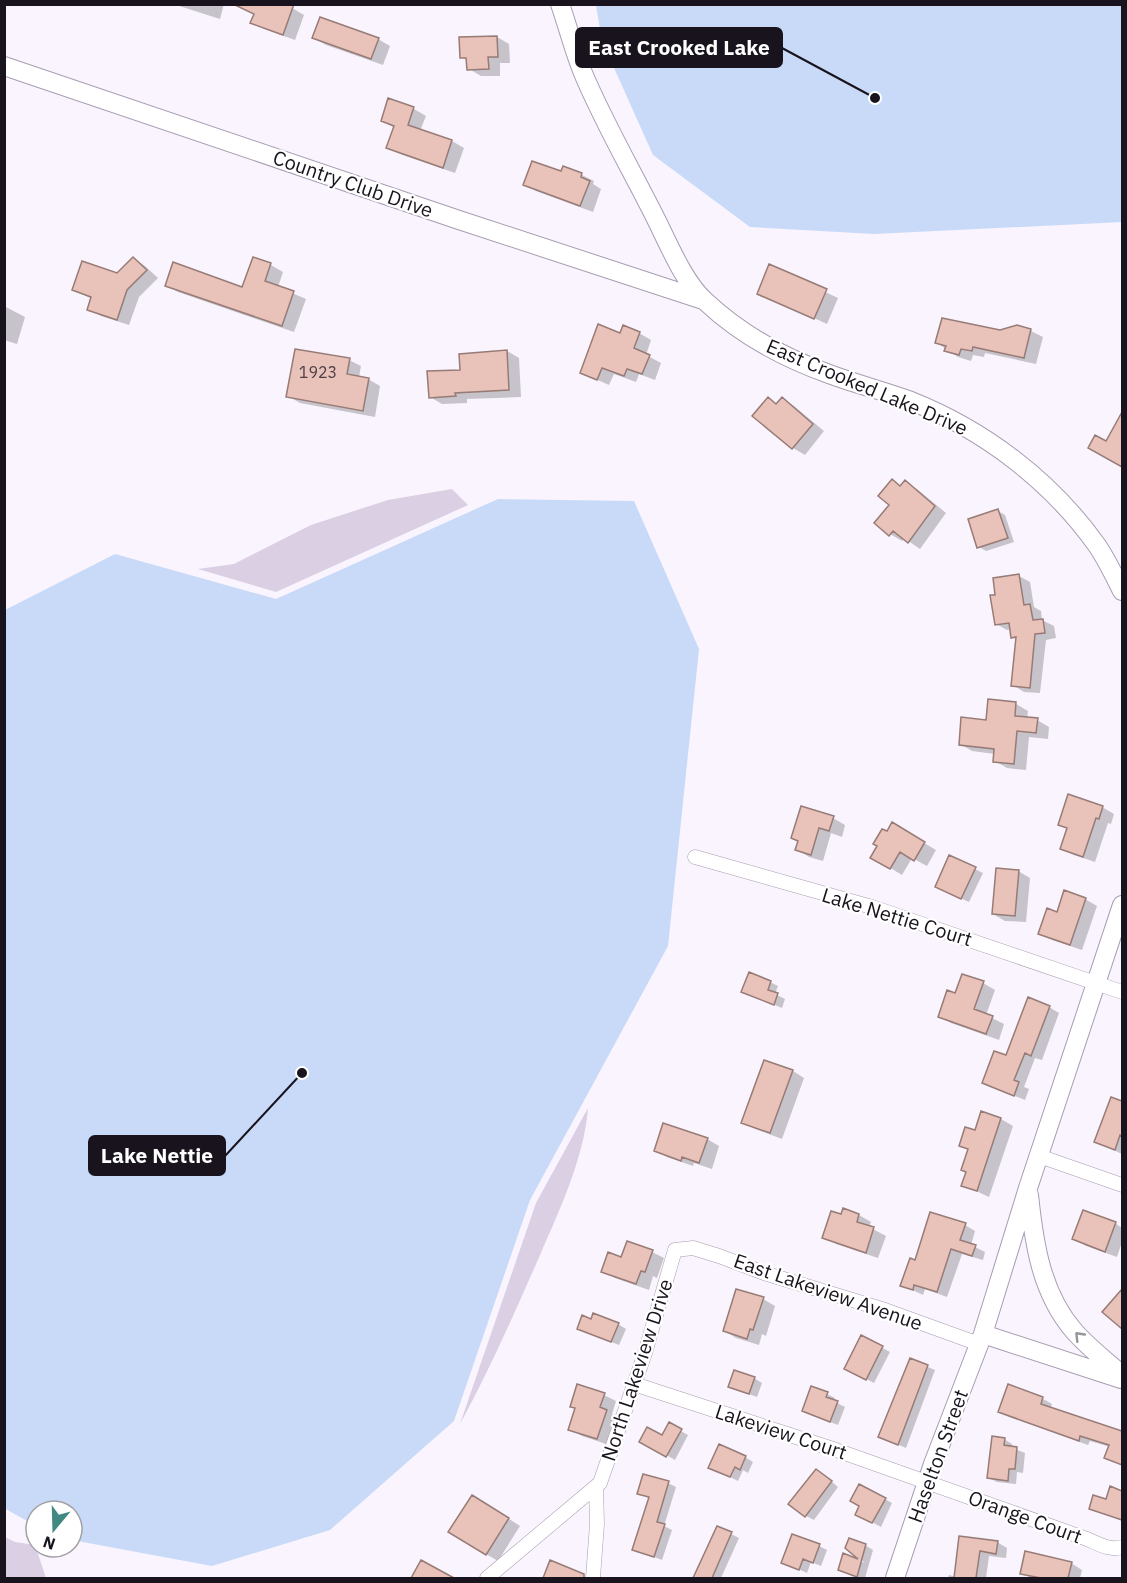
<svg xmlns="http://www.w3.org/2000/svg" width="1127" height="1583" font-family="'IBM Plex Sans',sans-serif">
<rect width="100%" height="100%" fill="#f9f4fd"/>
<path fill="#dacfe3" d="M452 489 468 505 276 592 198 569 234 564 311 525 388 500Z
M588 1108C584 1158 560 1209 540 1255 515 1312 490 1369 460 1424L536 1203Z
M5 1537 15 1542 35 1545 46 1578H5Z"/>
<path fill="#c8daf8" d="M596 5H1122V222L874 234 750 227 653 155 602 41Z
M498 499 634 501 699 649 668 946 530 1200 454 1421 330 1530 212 1566 72 1540V1511H36V1526L4 1508 5 610 115 554 276 599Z"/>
<path fill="#0003" d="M173 4H224L220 19Z
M234 4 292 8 304 15 295 40 264 29 252 22 255 15Z
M497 37 509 44 510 63H500V76H481L469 69 468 61 462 57Z
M314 38 378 39 390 46 383 65 326 45Z
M389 100 414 109 426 116 420 131 452 141 464 148 455 173 400 154 388 147 395 128 382 120Z
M564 168 582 175 594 181 593 184 601 189 593 212 536 191 524 184 562 173Z
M134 259 145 266 158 278 139 297 129 325 101 316 89 309 92 299 74 290 118 275Z
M254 259 271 265 283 272 278 287 306 299 294 332 178 292 166 285 243 289Z
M770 266 838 298 827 324 759 293Z
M4 306 25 317 17 344 4 340Z
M1017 327 1031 331 1043 337 1036 364 985 353 984 357 973 355 971 361 958 357 937 343 1000 332Z
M639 333 651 340 646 355 661 363 655 380 639 374 636 382 614 374 609 385 582 373 621 335Z
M507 351 519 358 521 397 467 399V403L442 404 430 397 462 371Z
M349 360 361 366 359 377 368 379 380 386 375 417 300 403 288 396Z
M782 399 794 406 824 431 805 455 793 448 777 405Z
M1117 425 1122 429V466L1090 447 1106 443Z
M892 481 901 487 905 482 917 489 946 513 920 549 904 538 902 541 890 534Z
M998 511 1005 515 1014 542 986 551 979 547Z
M1019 576 1030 582 1034 607 1041 611 1042 620 1054 626 1056 638 1046 640 1040 693 1024 692 1013 685 1018 640 1012 637 1011 629 1007 630 996 624 997 596Z
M1016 704 1028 711 1027 719 1037 720 1049 727 1048 739 1029 737 1026 770 1007 768 995 761V754L972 751 960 744 988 721Z
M1102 807 1114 814 1111 824 1108 823 1095 862 1074 855 1062 848 1068 829 1059 824Z
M802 808 833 818 845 825 842 837 831 833 823 861 809 857 797 850Z
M892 824 936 850 927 866 912 858 902 875 872 857Z
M950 857 983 873 969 902 944 891Z
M1018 871 1030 878 1026 922 1005 921 993 914Z
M1085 899 1097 906 1082 950 1052 940 1040 934 1058 914Z
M770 982 778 986 775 994 785 999 782 1008 743 992Z
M983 983 995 990 986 1015 1004 1024 999 1040 951 1023 939 1016 956 995Z
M1049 1007 1059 1013 1042 1060 1035 1058 1024 1087 1029 1089 1025 1100 983 1083Z
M765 1062 793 1071 804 1078 782 1139 755 1129 743 1122Z
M1112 1099 1122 1102V1154L1096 1142Z
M982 1113 1001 1119 1013 1126 989 1197 963 1185 967 1172 970 1150 961 1145 975 1132Z
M707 1139 719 1146 712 1169 694 1163 693 1166 667 1157 655 1150Z
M859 1215 871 1222 869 1227 886 1236 878 1258 836 1244 824 1237 842 1216Z
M1115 1223 1122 1228V1242L1117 1257 1086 1246 1074 1239Z
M965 1225 975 1231 971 1245 985 1252 983 1260 962 1254 947 1297 925 1289 923 1295 902 1285 916 1261Z
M652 1252 664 1258 657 1278 653 1276 649 1290 615 1278 603 1271Z
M763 1299 775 1306 766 1336 762 1334 759 1345 736 1338 725 1331Z
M592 1321 618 1324 626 1329 619 1345 586 1332Z
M862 1337 890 1352 874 1383 853 1372Z
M911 1360 935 1370 906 1448 880 1437Z
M754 1378 762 1383 757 1397 730 1387Z
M1009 1386 1043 1399 1052 1404 1050 1409 1122 1433V1466L1106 1457 1110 1447 1090 1441 1088 1445 1009 1417 1000 1411Z
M827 1394 835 1398 833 1401 845 1407 838 1425 811 1415Z
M604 1395 616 1401 612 1414 618 1418 609 1445 582 1436 570 1429 576 1409 572 1406Z
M670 1425 688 1435 675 1460 641 1441 663 1437Z
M1004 1439 1012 1444V1448L1025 1453 1023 1473 1017 1472 1016 1484 997 1482 989 1478Z
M745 1457 753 1462 748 1473 743 1470 738 1481 718 1471Z
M824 1475 838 1487 814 1520 806 1516Z
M668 1483 676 1487 664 1526 672 1530 662 1560 634 1549 650 1499 639 1493Z
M1111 1488 1122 1492V1521L1090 1508 1107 1501Z
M885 1499 892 1503 881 1527 857 1514Z
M484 1503 520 1526 498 1561 486 1554Z
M717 1527 739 1538 721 1578H702L696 1575Z
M961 1537 997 1542 1007 1548 1006 1558 989 1556 986 1578H948L949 1575 956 1577Z
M865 1545 873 1550 865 1578H860L839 1570 844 1555 865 1563 847 1548Z
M819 1546 827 1550 821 1566 811 1562 807 1573 783 1562Z
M422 1563 451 1578H413Z
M1071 1563 1082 1570 1080 1578H1031L1021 1573Z"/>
<path fill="#e9c2ba" stroke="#977b76" stroke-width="1.5" d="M233 4H294L283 35 250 23 254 14Z
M320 17 379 38 371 59 312 38Z
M497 36 498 57H488L489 69 467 70 466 58H460L459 37Z
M388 98 414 107 408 125 452 140 443 168 386 148 394 126 381 121Z
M532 161 561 171 563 166 582 173 581 177 590 181 580 206 523 185Z
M133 257 147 270 127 290 117 320 87 310 91 297 72 290 82 261 117 273Z
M253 257 271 263 265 281 294 291 282 326 165 286 173 262 242 287Z
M769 264 827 289 814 319 757 294Z
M942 318 1000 330 1017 325 1031 329 1024 358 973 347 972 351 961 349 959 355 944 351 946 346 935 343Z
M598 324 620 333 623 325 640 332 634 348 650 355 642 374 627 369 624 376 602 368 597 380 580 373Z
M295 349 350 358 347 374 369 378 363 411 286 397Z
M507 350 509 390 455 393 456 396 429 398 427 371 460 370 459 354Z
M768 397 776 404 782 397 813 424 792 449 752 416Z
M1122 412V467L1088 448 1095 435 1106 441Z
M892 479 900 486 905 480 935 506 908 543 893 531 889 536 874 523 889 505 878 496Z
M998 509 1008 538 977 548 968 519Z
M1019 574 1024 605 1030 604 1033 620 1043 619 1045 633 1035 634 1030 688 1011 686 1016 637 1011 638 1009 623 995 625 990 595H995L993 578Z
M988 699 1016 702 1015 716 1038 718 1036 733 1017 731 1014 764 993 762 994 749 959 745 961 717 986 720Z
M1068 794 1103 806 1099 819 1096 818 1083 857 1060 849 1067 828 1058 825Z
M801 806 834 816 829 831 819 828 811 855 795 850 798 841 791 838Z
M892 822 925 842 914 861 900 852 890 869 870 858 877 846 873 844 882 829 887 831Z
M949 855 976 867 961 899 935 887Z
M996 868 1019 870 1015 916 992 914Z
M1064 890 1086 898 1070 945 1038 934 1047 908 1057 912Z
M749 972 771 981 768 990 778 993 774 1005 741 992Z
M962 974 984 981 974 1009 993 1016 986 1034 938 1017 947 990 955 993Z
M1028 997 1050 1006 1031 1056 1025 1053 1014 1080 1019 1082 1014 1096 982 1083 994 1051 1006 1055Z
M764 1060 793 1070 770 1133 741 1123Z
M1111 1097 1122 1101V1136L1120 1135 1115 1150 1094 1142Z
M981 1111 1001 1118 977 1191 961 1186 966 1172 961 1170 968 1149 959 1146 965 1127 975 1130Z
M663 1123 708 1138 699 1163 682 1157 681 1161 654 1151Z
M843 1208 859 1214 857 1222 874 1227 866 1253 822 1238 831 1211 841 1214Z
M1083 1210 1116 1222 1105 1252 1072 1239Z
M930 1212 966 1223 960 1240 976 1245 972 1256 951 1249 937 1292 914 1285 913 1290 900 1286 910 1258 915 1260Z
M627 1241 653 1250 645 1272 641 1271 636 1284 601 1272 608 1252 621 1257Z
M736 1289 764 1297 753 1330 750 1329 747 1339 723 1331Z
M1122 1289V1329L1102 1312Z
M593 1313 619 1323 611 1342 577 1329 582 1315 591 1319Z
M861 1335 883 1346 866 1380 844 1369Z
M910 1358 928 1365 898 1445 878 1437Z
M734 1370 755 1377 749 1394 728 1387Z
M577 1384 605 1393 600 1407 607 1410 597 1439 568 1430 575 1408 570 1407Z
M1008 1384 1043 1397 1041 1404 1122 1431V1465L1104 1458 1109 1445 1080 1436 1079 1441 998 1412Z
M811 1386 828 1392 826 1397 838 1401 830 1422 802 1411Z
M669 1422 682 1429 666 1457 639 1442 647 1427 662 1435Z
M992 1436 1005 1438 1004 1445 1017 1447 1015 1469H1009L1008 1481 987 1478Z
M719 1444 746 1456 740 1470 735 1467 730 1477 708 1468Z
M816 1469 832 1481 805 1517 788 1504Z
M643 1474 669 1481 657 1522 665 1524 654 1557 632 1550 649 1497 637 1494Z
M859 1484 886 1498 872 1523 855 1515 859 1506 850 1501Z
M1110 1486 1122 1491V1520L1089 1509 1093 1495 1106 1499Z
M472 1495 509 1518 486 1555 448 1532Z
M717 1526 732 1532 712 1578H693Z
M792 1534 820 1544 813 1563 803 1559 799 1570 781 1563Z
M959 1536 998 1541 996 1554 980 1551 976 1578H954Z
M849 1538 866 1544 857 1577 838 1570 843 1553 858 1559 845 1548Z
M1025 1551 1072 1562 1068 1578H1041L1020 1574Z
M421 1560 454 1578H411Z
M550 1560 584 1574V1578H543Z"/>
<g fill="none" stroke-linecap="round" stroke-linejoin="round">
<g stroke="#a89cb2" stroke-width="15">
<path id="minor" d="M695 857 872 907 1122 992
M1039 1156 1122 1185
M634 1384 836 1450 1087 1539C1099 1544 1110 1551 1122 1547
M487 1578 600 1483 645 1353 675 1250 693 1248 719 1256 764 1273 885 1310 979 1344
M593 1578 597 1524 596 1487"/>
</g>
<g stroke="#a89cb2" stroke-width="20">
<path id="tertiary" d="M560 4C568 27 574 51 583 73 604 123 632 171 656 219 669 245 684 282 705 301 740 334 784 358 829 374 856 384 884 391 911 401 984 430 1050 480 1096 544 1106 558 1114 575 1122 591
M4 66 459 220 703 300
M1029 1195C1034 1243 1041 1293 1074 1331 1088 1347 1106 1361 1122 1375
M983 1334 1121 1379
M895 1578 933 1464 983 1334 1028 1188 1122 905"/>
</g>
<use href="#minor" stroke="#fff" stroke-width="14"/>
<use href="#tertiary" stroke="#fff" stroke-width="18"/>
</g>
<defs><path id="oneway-chevron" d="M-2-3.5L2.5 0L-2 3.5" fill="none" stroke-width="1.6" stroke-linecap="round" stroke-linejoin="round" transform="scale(1.5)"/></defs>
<use stroke="#979599" href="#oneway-chevron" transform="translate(1079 1336) rotate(-134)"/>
<g text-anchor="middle" stroke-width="4.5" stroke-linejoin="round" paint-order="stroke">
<g font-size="16" fill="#4c3f44">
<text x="318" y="378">1923</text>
</g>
<g font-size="20" fill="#18131c" stroke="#fff">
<text transform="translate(353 184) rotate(19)" y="7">Country Club Drive</text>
<text transform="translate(867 387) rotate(23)" y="7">East Crooked Lake Drive</text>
<text transform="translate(897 917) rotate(17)" y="7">Lake Nettie Court</text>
<text transform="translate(828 1292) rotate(19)" y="7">East Lakeview Avenue</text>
<text transform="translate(637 1370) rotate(-72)" y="7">North Lakeview Drive</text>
<text transform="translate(781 1432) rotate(18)" y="7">Lakeview Court</text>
<text transform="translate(938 1456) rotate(-70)" y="7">Haselton Street</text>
<text transform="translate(1025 1517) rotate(20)" y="7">Orange Court</text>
</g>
</g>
<path fill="none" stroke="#18131c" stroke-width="2" d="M875 98L782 48M302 1073L225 1156"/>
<g fill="#18131c" stroke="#fff" stroke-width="2">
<circle cx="875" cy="98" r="6"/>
<circle cx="302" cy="1073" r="6"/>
</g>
<g fill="#18131c" stroke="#18131c" stroke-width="2">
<rect x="576" y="28" width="206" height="39" rx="6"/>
<rect x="89" y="1136" width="136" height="39" rx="6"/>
</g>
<g font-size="21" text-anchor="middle" font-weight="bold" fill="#fff">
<text x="679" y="55">East Crooked Lake</text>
<text x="157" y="1163">Lake Nettie</text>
</g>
<rect width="1127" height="1583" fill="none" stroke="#18131c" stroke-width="12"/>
<g transform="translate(54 1529) rotate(199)"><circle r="28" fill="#ffffff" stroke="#a3a1a4" stroke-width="1.5"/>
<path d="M0-4.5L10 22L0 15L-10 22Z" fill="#418882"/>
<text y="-9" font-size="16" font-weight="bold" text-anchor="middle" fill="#18131c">N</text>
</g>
</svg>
